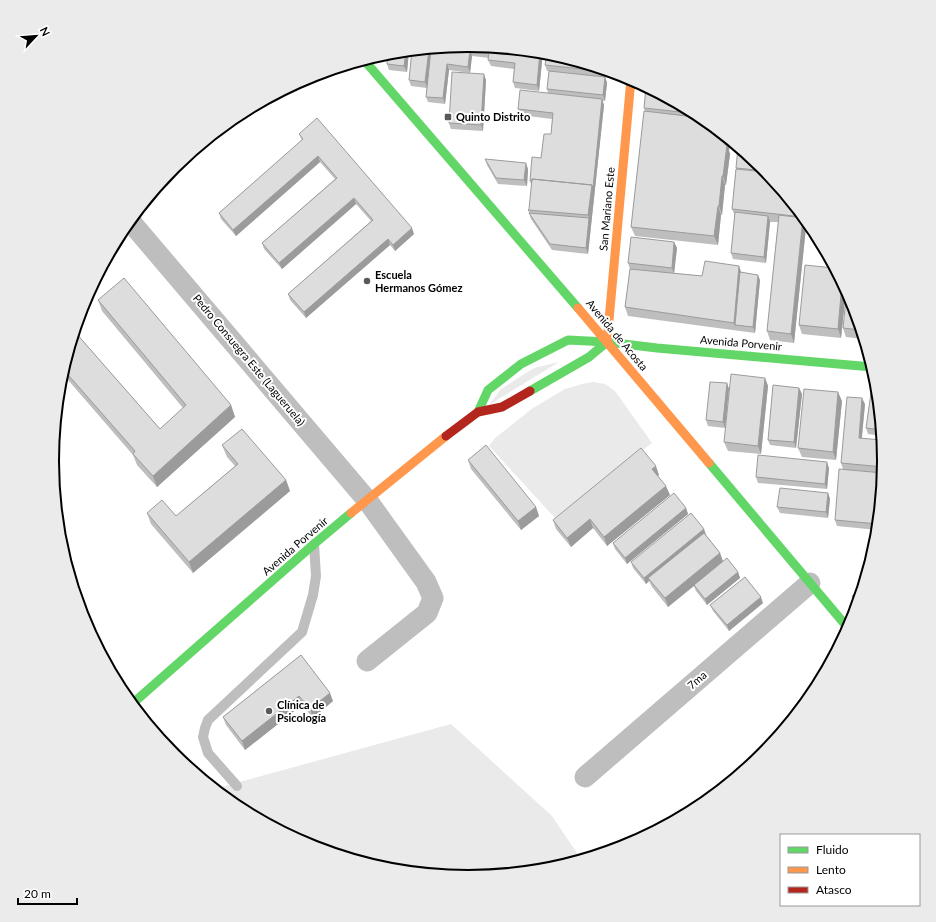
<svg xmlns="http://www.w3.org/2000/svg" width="936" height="922" font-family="Lato,sans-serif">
<rect width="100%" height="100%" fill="#fff"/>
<path fill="#eaeaea" d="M559 362 489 405 501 389 534 368Z
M593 382 605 384 615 391 652 443 555 518 489 446 495 438 533 408 565 389 582 384Z
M451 724 552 816 581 859 549 869 468 877 387 869 309 845 237 807 214 789Z"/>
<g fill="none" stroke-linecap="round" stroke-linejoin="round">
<path stroke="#bebebe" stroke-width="10" d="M237 786 208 753 203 737 205 728 208 720 302 632 313 595 316 576 314 544"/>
<path stroke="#bebebe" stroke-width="21" d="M130 221 367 500 426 582 433 598 427 613 367 661
M585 777 810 583"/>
<path stroke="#63d668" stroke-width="9" d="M364 60 578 308
M530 391 589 357 607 342
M478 412 488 390 521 364 568 340 607 342 657 348 872 367
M709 463 848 628
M132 704 314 544 351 513"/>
<path stroke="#ff974d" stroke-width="9" d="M578 308 709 463
M607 342 631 79
M351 513 446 436"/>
<path stroke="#b3261e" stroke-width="9" d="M446 436 478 412 502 407 530 391"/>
</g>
<path fill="#bebebe" d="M468 45 543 52 539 91 515 88 513 82 514 69 491 66 488 60 489 58 472 56 470 73 449 70 445 104 428 102 426 97 427 88 411 86 409 80Z
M409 51 407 72 389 70 387 64 388 53Z
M545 65 613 72 612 78 605 77 607 83 605 101H602L604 105 588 254 552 250 531 219 528 210 529 209 532 187 530 181 541 158 551 134 552 119 520 115 518 109 548 93 547 89 549 71H547Z
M486 80 483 131 451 129 449 123Z
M646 87 694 112 693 117 703 118 730 140 729 151 730 154 726 185H725L722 215H721L718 245 635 236 631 227 645 112 644 108Z
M299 134 414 234 395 251 390 245 306 318 290 300 288 294 371 221 356 204 282 269 264 249 262 243 335 179 320 162 236 236 221 219 219 213 302 140Z
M485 159 528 169 527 186 498 184 487 165Z
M762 167 798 211V217L806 227 794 343 770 340 767 331 778 222H770L766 263 733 259 731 253 735 216 732 209 736 168Z
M674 242 677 248 674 273 702 276 739 266 741 272 760 280 755 333 628 316 625 307 630 269 628 263Z
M834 268 846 290 841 338 802 334 799 325Z
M848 294 852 302 864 339 846 337 843 328 849 298Z
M98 300 231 405 235 417 157 487 137 465 133 455 62 373 75 332 160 429 183 408 102 311Z
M765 378 768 386 761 454 728 451 724 442Z
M727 383 729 389 725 428 708 426 706 420Z
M799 388 802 394 796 448 770 445 768 440Z
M877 394 882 436 868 434 866 428Z
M842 401 836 460 802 457 798 448Z
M865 404 862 438 884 461 877 530 837 526 835 520 843 469 841 463Z
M222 445 286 480 290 491 193 573 151 524 147 513 176 516 235 466 227 457Z
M468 460 536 507 539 516 521 530 471 469Z
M829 468 827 489 758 483 756 477Z
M659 475 658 476 670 495 607 546 593 528 571 547 556 529 553 520Z
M828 493 830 499 828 518 780 513 777 507Z
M686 508 688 514 627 564 615 549 613 543Z
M704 529 706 535 720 553 723 561 738 572 740 578 707 605 696 591 694 586 668 607 652 587 649 581 646 584 633 568 631 562Z
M862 588 857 606 854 602 852 596Z
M763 603 729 631 713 611 710 605Z
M301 655 333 701 313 718 302 705 245 750 226 725 223 717Z"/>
<path fill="#9b9b9b" d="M429 49H432L428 88 425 82Z
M470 50 472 56 470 73 468 67Z
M406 51H409L407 72 404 66Z
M540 52H543L539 91 537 85Z
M447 64 449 70 445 104 443 98Z
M610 71 613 72 612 78 610 72Z
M484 74 486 80 483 131 481 125Z
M605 77 607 83 605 101 603 95Z
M602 99 604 105 588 254 586 248 589 218 588 215Z
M690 110 694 112 693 122 690 113Z
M726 137 730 140 729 151 730 154 726 185 723 176Z
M318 156 320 162 236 236 233 230Z
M526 163 528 169 527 186 524 180Z
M722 176 725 185 722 215 719 206Z
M354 198 356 204 282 269 279 263Z
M718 206 721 215 718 245 714 236Z
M795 207 798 211 797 225 794 216Z
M768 216 770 222 766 263 764 257Z
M803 218 806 227 794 343 791 334Z
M412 228 414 234 395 251 393 245Z
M388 239 390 245 306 318 304 312Z
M674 242 677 248 674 274 672 268Z
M739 266 742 275 735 325 737 331 734 323Z
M758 275 760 280 755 333 753 327Z
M842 283 846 290 841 338 838 329Z
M765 378 768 386 761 454 758 446Z
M727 383 729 389 725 428 723 422Z
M799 388 802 394 796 448 794 442Z
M838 392 842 401 836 460 833 452Z
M862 398 865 404 861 444 859 438Z
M231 405 235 417 157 487 153 476Z
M827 462 829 468 827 489 825 484Z
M656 466 659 475 656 478 652 469Z
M286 480 290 491 193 573 189 562Z
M666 486 670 495 607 546 604 537Z
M828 493 830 499 828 518 826 512Z
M536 507 539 516 521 530 518 521Z
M686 508 688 514 627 564 625 558Z
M590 519 593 528 571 547 567 538Z
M704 529 706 535 650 581 648 578 649 581 646 584 644 578Z
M720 553 723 562 668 607 665 598Z
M738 572 740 578 707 605 705 599Z
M761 597 763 603 729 631 727 625Z
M330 693 333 701 313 718 310 709Z
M299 696 302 705 245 750 242 741Z"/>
<path fill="#ddd" stroke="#9b9b9b" d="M468 45 540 52 537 85 513 82 515 63 488 60 489 52 470 50 468 67 447 64 443 98 426 97 431 49Z
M429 49 425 82 409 80 412 50Z
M406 51 404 66 387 64 388 53Z
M547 53H549L610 71V72L545 65Z
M549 71 605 77 603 95 547 89Z
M452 72 484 74 481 125 449 123Z
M646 87 690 110V113L644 108Z
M520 90 602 99 593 188 592 185 532 179V181H530L532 157 541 158 544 134H551L553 113 518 109Z
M644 111 703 118 726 137 725 145H727L723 176H722L719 206H718L714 236 631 227Z
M317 118 412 228 393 245 388 239 304 312 288 294 373 220 354 198 279 263 262 243 337 178 318 156 233 230 219 213 303 139 299 134Z
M738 147 762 167 766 171 736 168Z
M485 159 526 163 524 180 496 178Z
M736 169 767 172 795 207 794 216 732 209Z
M532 179 592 185 588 215 528 210 529 209Z
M735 212 768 216 764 257 731 253Z
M529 213 589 218 586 248 550 244Z
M779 215 803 218 791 334 767 331Z
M631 237 674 242 672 268 628 263Z
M705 261 739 266 734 323 625 307 630 269 702 276Z
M805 265 834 268 842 283 838 329 799 325Z
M740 272 758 275 753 327 735 325Z
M124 278 231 405 153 476 133 454 135 451 63 369 75 332 160 429 186 405 98 300Z
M846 298 851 299 852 302 861 330 843 328Z
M731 374 765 378 758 446 724 442Z
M710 382 727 383 723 422 706 420Z
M773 385 799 388 794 442 768 440Z
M804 389 838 392 833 452 798 448Z
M871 393 877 394 881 430 866 428Z
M847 397 862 398 859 438 882 440 884 461 883 467 841 463Z
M242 429 286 480 189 562 147 513 162 500 176 516 238 464 222 445Z
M486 445 536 507 518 521 468 460Z
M641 448 656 466 652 469 666 486 604 537 590 519 567 538 553 520Z
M758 455 827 462 825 484 756 477Z
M839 469 883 473 878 524 835 520Z
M780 488 828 493 826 512 777 507Z
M674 493 686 508 625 558 613 543Z
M691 513 704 529 644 578 631 562Z
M704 533 720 553 665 598 648 578Z
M727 558 738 572 705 599 694 585Z
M745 577 761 597 727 625 710 605Z
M862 588 857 603 852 596Z
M301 655 330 693 310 709 299 696 242 741 223 717Z"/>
<g fill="#595959" stroke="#fff" stroke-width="1.5">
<rect x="444" y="113" width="8" height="8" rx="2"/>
<circle cx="367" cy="281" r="4"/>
<circle cx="269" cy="711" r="4"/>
</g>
<g text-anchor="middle" stroke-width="4" stroke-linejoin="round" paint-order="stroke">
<g font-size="11" font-weight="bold" fill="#000" stroke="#fff" text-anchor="start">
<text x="456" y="121">Quinto Distrito</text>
<text x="375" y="279">Escuela<tspan x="375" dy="13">Hermanos Gómez</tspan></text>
<text x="277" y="709">Clínica de<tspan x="277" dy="13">Psicología</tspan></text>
</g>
<g font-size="11" fill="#000" stroke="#fff">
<text transform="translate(607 209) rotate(-85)" y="4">San Mariano Este</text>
<text transform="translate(617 335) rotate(50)" y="4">Avenida de Acosta</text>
<text transform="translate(741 343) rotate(5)" y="4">Avenida Porvenir</text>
<text transform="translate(249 360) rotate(50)" y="4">Pedro Consuegra Este (Lagueruela)</text>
<text transform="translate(295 546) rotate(-41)" y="4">Avenida Porvenir</text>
<text transform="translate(697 680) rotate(-41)" y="4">7ma</text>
</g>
</g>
<path d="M0 0H936V922H0ZM59 461a409 409 0 1 1 818 0a409 409 0 1 1-818 0Z" fill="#ebebeb" fill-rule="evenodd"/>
<path fill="none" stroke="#000" stroke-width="2" d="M59 461a409 409 0 1 1 818 0a409 409 0 1 1-818 0Z"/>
<rect x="780" y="834" width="140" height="72" fill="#ffffff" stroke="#999999"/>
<rect x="788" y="847" width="20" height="6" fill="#63d668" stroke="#999999"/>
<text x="816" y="854" font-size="12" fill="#000000">Fluido</text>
<rect x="788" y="867" width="20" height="6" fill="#ff974d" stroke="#999999"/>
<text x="816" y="874" font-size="12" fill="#000000">Lento</text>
<rect x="788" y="887" width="20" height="6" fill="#b3261e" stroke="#999999"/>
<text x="816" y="894" font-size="12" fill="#000000">Atasco</text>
<g transform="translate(36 36) rotate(64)" stroke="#ffffff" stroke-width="3" paint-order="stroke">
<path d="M0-3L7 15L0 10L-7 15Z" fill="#000000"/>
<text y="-6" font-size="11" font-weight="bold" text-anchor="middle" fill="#000000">N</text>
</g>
<path d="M18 898v6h59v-6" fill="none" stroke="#000000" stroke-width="2"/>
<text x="24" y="898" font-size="12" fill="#000000" stroke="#ffffff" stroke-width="3" paint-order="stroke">20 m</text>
</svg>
